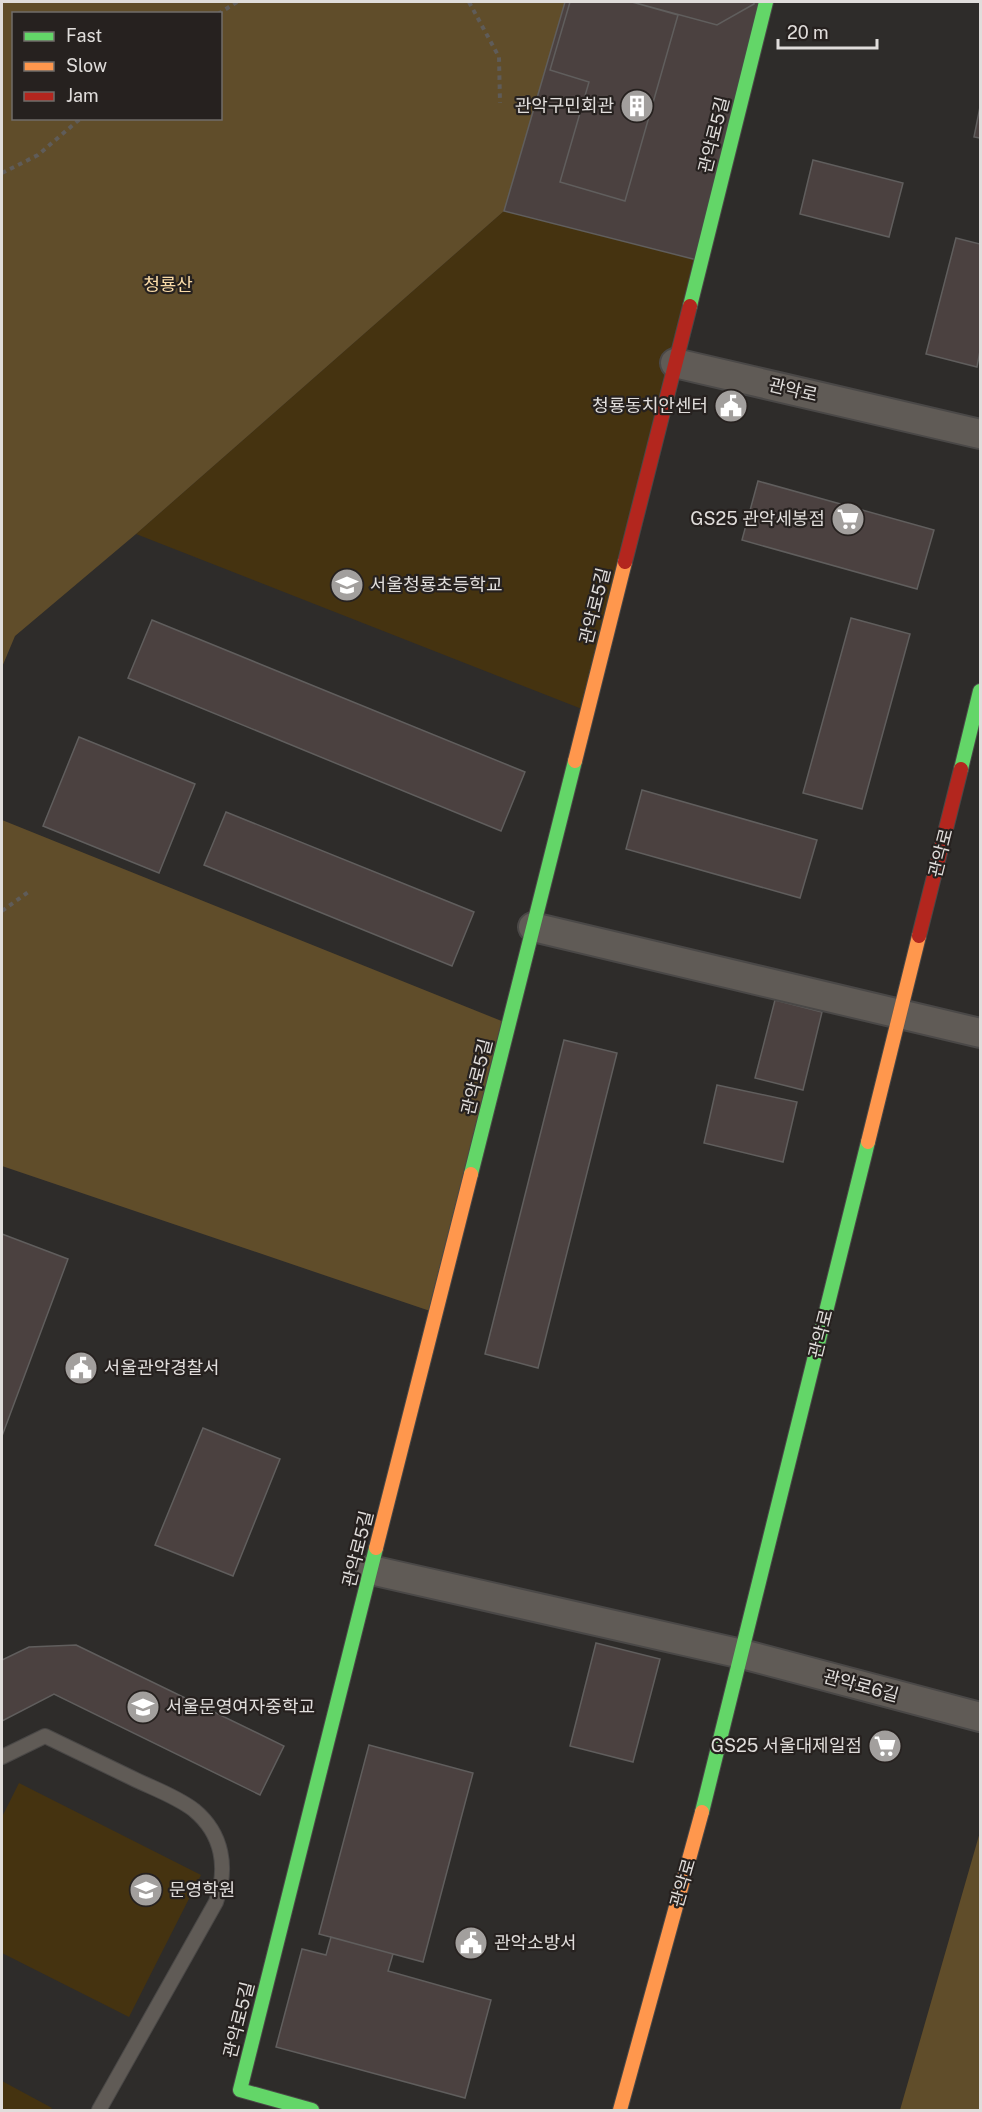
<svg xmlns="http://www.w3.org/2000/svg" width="982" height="2112" font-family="'Public Sans','Noto Sans KR',sans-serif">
<rect width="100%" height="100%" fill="#2e2c2a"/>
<path fill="#453310" d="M504 211 701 261 587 711 136 534Z
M19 1783 201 1875 129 2017 2 1953V1817Z
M2 2081 52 2108 50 2110H2Z"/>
<path fill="#604d2a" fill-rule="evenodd" d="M2 2H565L504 211 136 534 15 636 2 667ZM14 14H220V118H14Z
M2 820 509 1024 436 1313 2 1166Z
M980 1832V2110H900Z"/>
<path fill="#4b4140" stroke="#605e5d" stroke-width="1.5" d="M565 2H766L701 261 504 211Z
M570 2H632L678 15 625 201 560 182 589 82 550 70Z
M632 2H754V4L717 25Z
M980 107V138L974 137Z
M813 160 903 183 889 237 800 214Z
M956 238 980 244V351L977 367 926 354Z
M758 481 934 530 917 589 742 540Z
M851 618 910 634 862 809 803 793Z
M152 620 525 772 501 831 128 678Z
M79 737 195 784 159 873 43 826Z
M642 790 817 840 800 898 626 849Z
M226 812 474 912 452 966 204 865Z
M775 1000 822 1012 803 1090 755 1078Z
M564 1040 617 1053 538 1368 485 1354Z
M717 1085 797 1102 783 1162 704 1143Z
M2 1234 68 1259 2 1436Z
M203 1428 280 1459 233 1576 155 1545Z
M596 1643 660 1659 633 1762 570 1746Z
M76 1645 284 1746 260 1795 54 1694 2 1721V1660L29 1647Z
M369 1745 473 1773 423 1962 319 1934Z
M331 1937 393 1954 388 1971 491 2000 465 2098 276 2047 302 1949 326 1955Z"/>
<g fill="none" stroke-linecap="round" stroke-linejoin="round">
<g stroke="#4a4847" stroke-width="16">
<path id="lane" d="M2 1757 45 1736C74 1750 103 1764 132 1778 152 1788 176 1796 194 1810 223 1834 228 1868 216 1902L99 2110"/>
</g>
<g stroke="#4a4847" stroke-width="32">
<path id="street" d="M675 363 980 434
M533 927 980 1033
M371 1570 742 1654 980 1717"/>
</g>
<g stroke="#4a4847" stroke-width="16">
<path id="fast" d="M690 306 766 2
M961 769 980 691
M471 1174 575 761
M702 1812 868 1142
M312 2110 240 2090 376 1548"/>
</g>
<g stroke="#4a4847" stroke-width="16">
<path id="slow" d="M575 761 625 562
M868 1142 919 936
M376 1548 471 1174
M620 2110 702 1812"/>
</g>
<g stroke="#4a4847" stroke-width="16">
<path id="jam" d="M625 562 690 306
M919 936 961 769"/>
</g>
<path stroke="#5f5c59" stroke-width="4" stroke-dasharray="4.5 4.5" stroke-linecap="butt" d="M469 2 499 57 500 103
M218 14 237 2
M2 173 38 155 81 118
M2 911 31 890"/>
<use href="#lane" stroke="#605b56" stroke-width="14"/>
<use href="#street" stroke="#605b56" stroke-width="28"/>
<use href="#fast" stroke="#63d668" stroke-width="14"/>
<use href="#slow" stroke="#ff974d" stroke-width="14"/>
<use href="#jam" stroke="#b3261e" stroke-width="14"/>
</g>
<defs>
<g id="building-disc" transform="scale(1.725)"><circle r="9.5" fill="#a29f9d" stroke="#26211f"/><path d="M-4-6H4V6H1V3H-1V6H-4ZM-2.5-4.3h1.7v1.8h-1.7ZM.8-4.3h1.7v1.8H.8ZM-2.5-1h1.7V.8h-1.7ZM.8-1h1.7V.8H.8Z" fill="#fff"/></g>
<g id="civic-disc" transform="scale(1.725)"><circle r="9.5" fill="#a29f9d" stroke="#26211f"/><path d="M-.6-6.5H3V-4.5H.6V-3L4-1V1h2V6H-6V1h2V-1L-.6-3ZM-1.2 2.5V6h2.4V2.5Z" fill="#fff"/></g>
<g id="supermarket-disc" transform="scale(1.725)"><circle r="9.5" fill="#a29f9d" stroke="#26211f"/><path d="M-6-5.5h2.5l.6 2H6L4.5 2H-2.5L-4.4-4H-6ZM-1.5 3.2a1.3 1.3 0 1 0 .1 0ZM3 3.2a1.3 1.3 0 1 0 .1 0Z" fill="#fff"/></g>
<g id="school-disc" transform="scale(1.725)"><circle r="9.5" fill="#a29f9d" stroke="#26211f"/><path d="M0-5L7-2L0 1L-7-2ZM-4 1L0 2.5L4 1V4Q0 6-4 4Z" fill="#fff"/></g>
</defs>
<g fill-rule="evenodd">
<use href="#building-disc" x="637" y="106"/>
<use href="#civic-disc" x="731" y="406"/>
<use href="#supermarket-disc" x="848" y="519"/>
<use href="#school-disc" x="347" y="585"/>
<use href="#civic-disc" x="81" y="1368"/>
<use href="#school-disc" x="143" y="1707"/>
<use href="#supermarket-disc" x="885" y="1746"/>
<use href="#school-disc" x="146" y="1890"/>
<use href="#civic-disc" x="471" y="1943"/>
</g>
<g text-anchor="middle" stroke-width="4.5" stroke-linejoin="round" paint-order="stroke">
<g font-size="18" fill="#e0dddb" stroke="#26211f" text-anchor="start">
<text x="614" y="112" text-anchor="end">관악구민회관</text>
<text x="708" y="412" text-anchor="end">청룡동치안센터</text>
<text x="825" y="525" text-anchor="end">GS25 관악세봉점</text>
<text x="370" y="591">서울청룡초등학교</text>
<text x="104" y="1374">서울관악경찰서</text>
<text x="166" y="1713">서울문영여자중학교</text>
<text x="862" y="1752" text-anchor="end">GS25 서울대제일점</text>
<text x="169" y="1896">문영학원</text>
<text x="494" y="1949">관악소방서</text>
</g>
<g font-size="18" fill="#e0dddb" stroke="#26211f">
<text transform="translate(714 135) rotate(-76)" y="6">관악로5길</text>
<text transform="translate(793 390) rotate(13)" y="6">관악로</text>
<text transform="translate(595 606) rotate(-76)" y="6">관악로5길</text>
<text transform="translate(941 853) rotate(-76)" y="6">관악로</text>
<text transform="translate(477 1077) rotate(-76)" y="6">관악로5길</text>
<text transform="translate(821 1334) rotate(-76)" y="6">관악로</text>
<text transform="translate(358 1549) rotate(-76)" y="6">관악로5길</text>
<text transform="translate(861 1686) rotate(15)" y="6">관악로6길</text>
<text transform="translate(683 1883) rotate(-74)" y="6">관악로</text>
<text transform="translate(239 2020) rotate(-76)" y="6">관악로5길</text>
</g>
<g font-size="18" fill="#fbdca8" stroke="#26211f">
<text x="168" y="291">청룡산</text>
</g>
</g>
<rect width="982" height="2112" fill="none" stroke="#e0dddb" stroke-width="6"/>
<rect x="12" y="12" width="210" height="108" fill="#26211f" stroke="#706c6a" stroke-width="1.5"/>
<rect x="24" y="32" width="30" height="9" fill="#63d668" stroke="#706c6a" stroke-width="1.5"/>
<text x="66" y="42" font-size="18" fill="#e0dddb">Fast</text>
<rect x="24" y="62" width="30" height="9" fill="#ff974d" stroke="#706c6a" stroke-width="1.5"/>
<text x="66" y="72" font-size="18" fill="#e0dddb">Slow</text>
<rect x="24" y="92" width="30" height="9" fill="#b3261e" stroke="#706c6a" stroke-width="1.5"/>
<text x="66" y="102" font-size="18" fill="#e0dddb">Jam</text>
<path d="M778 39v9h99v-9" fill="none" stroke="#e0dddb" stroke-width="3"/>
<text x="787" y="39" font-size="18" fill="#e0dddb" stroke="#26211f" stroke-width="4.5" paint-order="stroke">20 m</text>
</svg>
